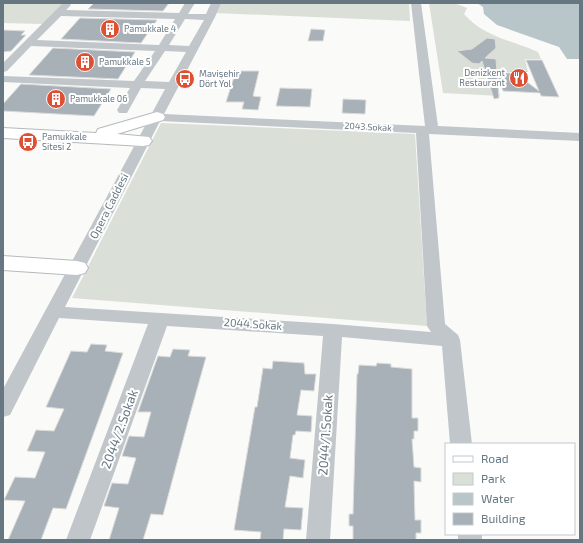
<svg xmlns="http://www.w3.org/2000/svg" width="583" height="543" font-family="'Exo 2',sans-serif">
<rect width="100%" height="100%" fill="#fafaf8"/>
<path fill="#dadfd7" d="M3 3H65L44 24 3 23Z
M220 3H409L410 21 215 13Z
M429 3H454L467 8 464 14C484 37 511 40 538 52L541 59H525L528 72H484L487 84 497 85 500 96 443 93Z
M161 123 415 134 427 326 72 298Z"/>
<path fill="#b9c6c9" d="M477 3H580V59H567L559 47 497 25 484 14 483 7Z"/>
<path fill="#a8b1b7" stroke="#dcdcda" d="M94 3H169L163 11 88 9Z
M80 18 157 20 141 43 61 39Z
M311 29 325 30 323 41H308Z
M3 30 25 31 21 35H26L11 51 3 52Z
M487 38 495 39 496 48 485 58 496 59 497 73H515L539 91 526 60H542L559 97 541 96 540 93 503 91 497 74 499 98 494 99 482 61 479 64 472 63 457 51 472 49Z
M53 48 135 52 118 79 29 75Z
M236 71H259L253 96 261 97 258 110 242 109 244 102H226Z
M21 84 111 89 94 116 3 111V104Z
M280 88 312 89 310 107 276 106Z
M343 99 366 100 365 114 342 113Z
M91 344 107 345 105 351 123 353 66 509 53 508 41 540H8L25 501 4 500 15 477 35 478 45 452 27 451 36 430 54 431 64 409 46 407 71 351 87 352Z
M173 349 190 350 188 356 206 357 189 418 163 515 151 514 143 540H109L119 508 104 506 112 483 128 484 136 458 122 456 129 436 144 437 151 412H138L158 356 170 357Z
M273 361 304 363 305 374H316L314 391 301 390 297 415 312 416 311 432 296 431 295 435H293L290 458 305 460 303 478 290 476 285 507 303 508 301 530 284 529 283 540H260L261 532 234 530 255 407H257L263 368 272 369Z
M377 363 391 364V367L412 369V418H418V431H414V439H412L414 467 421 468V482L414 481 415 520H421V533H416V540H353V526H349V514H353L357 374H358L359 365 376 366Z"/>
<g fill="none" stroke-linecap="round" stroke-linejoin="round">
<g stroke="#b4babe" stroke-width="2">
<path id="secondary" d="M157 112 163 114 165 117 163 120 117 134 149 137 152 141 149 145 143 146 3 138V128L96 133 98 129Z
M3 256 77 261 85 263 88 268 85 273 77 275 3 270Z"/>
</g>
<path fill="#c1c6ca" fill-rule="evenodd" d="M63 3H69L71 5 66 10 179 13 185 3H195L188 14H206L211 3H221L215 17 164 114 425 126 411 3H421L438 126 580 133V141L429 134 445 324 458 335 460 340 472 444H450L442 346 342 337 330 540H306L323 336 167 326 90 540H66L148 324 59 318 10 415 3 417V389L165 89 141 88 127 113H119L117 110 130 88 3 82V76L134 81 155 51 31 46 7 71 3 72V63ZM61 16 175 19 159 45 37 40ZM185 19 204 20 189 46 169 45ZM165 51 186 52 169 82 145 81ZM160 121 416 133 427 326 431 332 333 324 65 307Z
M458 534H482V540H458Z"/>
<use href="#secondary" fill="#fff" fill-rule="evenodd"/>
</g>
<defs>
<g id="building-disc" transform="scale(1)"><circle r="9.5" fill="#de5033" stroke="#fff"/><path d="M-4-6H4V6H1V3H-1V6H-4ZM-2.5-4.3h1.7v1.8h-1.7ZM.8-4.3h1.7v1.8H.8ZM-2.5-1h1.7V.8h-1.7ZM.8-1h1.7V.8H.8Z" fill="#fff"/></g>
<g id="restaurant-disc" transform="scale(1)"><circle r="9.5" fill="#de5033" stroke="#fff"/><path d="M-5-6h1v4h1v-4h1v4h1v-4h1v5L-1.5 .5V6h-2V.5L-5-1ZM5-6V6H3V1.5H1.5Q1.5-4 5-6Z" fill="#fff"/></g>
<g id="bus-disc" transform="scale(1)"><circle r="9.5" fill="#de5033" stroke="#fff"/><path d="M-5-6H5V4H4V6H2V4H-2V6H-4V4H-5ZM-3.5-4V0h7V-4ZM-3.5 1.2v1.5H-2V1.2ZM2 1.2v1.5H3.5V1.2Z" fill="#fff"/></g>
</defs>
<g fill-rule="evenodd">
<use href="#building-disc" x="110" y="29"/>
<use href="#building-disc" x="85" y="62"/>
<use href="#restaurant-disc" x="519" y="78"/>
<use href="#bus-disc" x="185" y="79"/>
<use href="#building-disc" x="56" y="99"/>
<use href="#bus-disc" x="28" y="142"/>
</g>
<g text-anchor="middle" stroke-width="4" stroke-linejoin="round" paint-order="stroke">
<g font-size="9" fill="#667782" stroke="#fff" text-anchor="start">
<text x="124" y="32">Pamukkale 4</text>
<text x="99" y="65">Pamukkale 5</text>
<text x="505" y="76" text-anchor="end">Denizkent<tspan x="505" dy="10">Restaurant</tspan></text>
<text x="199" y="77">Mavişehir<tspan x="199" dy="10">Dört Yol</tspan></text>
<text x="70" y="102">Pamukkale 06</text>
<text x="42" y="140">Pamukkale<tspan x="42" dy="10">Sitesi 2</tspan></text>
</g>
<g font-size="9" fill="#667782" stroke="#fff">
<text transform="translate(368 127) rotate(3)" y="3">2043.Sokak</text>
</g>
<g font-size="11" fill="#667782" stroke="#fff">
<text transform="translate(109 206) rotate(-63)" y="4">Opera Caddesi</text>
<text transform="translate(253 324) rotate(4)" y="4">2044.Sokak</text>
</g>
<g font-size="13" fill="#667782" stroke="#fff">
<text transform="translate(119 429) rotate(-70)" y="5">2044/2.Sokak</text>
<text transform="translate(325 435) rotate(-86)" y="5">2044/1.Sokak</text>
</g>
</g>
<rect width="583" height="543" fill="none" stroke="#667782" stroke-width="8"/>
<rect x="445" y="443" width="130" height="92" fill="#ffffff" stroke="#c2c9cd"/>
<rect x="453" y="456" width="20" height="6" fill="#ffffff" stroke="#c2c9cd"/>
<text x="481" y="463" font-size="12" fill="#667782">Road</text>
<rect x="453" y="473" width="20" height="12" fill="#dadfd7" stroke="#c2c9cd"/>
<text x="481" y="483" font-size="12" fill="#667782">Park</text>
<rect x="453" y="493" width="20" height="12" fill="#b9c6c9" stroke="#c2c9cd"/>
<text x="481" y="503" font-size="12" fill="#667782">Water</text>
<rect x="453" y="513" width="20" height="12" fill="#a8b1b7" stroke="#c2c9cd"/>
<text x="481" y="523" font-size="12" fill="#667782">Building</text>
</svg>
